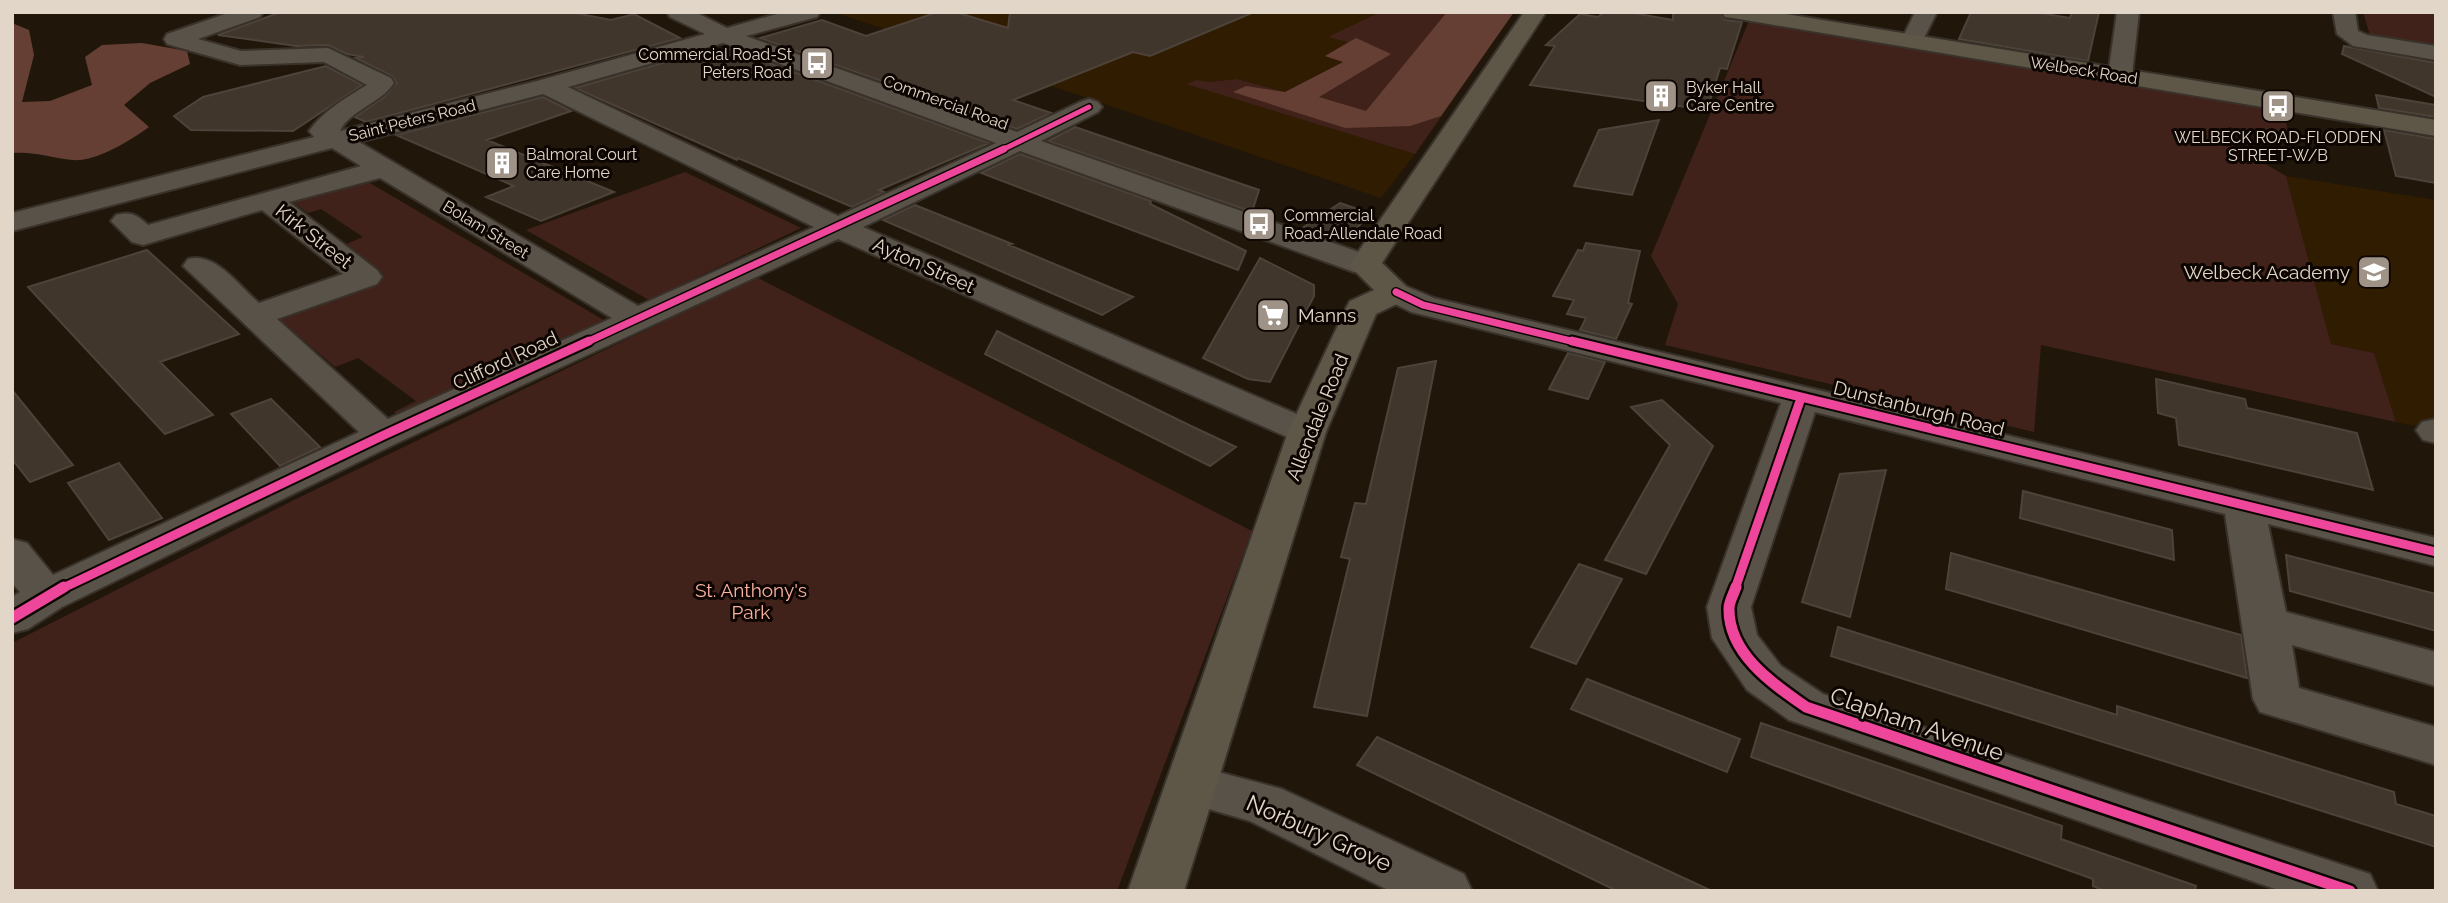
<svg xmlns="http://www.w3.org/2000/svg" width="2448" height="903" font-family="Raleway,sans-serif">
<rect width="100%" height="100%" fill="#20170a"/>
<path fill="#301c01" d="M834 12H1380L1329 37 1349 42 1326 56 1344 61 1285 92 1237 79 1209 82 1197 80 1187 84 1415 154 1381 198Z
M2286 176 2436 200V430L2396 422 2374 353 2331 344Z"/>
<path fill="#41221a" d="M1380 12H1514L1415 154 1186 84 1197 80 1209 82 1237 79 1285 92 1343 62 1325 56 1348 42 1328 37Z
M2363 12H2436V49L2390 42 2370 35Z
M1749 21 2256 103 2284 114 2289 136 2228 127V142L2286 176 2331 344 2374 353 2396 422 2041 345 2034 432 1665 345 1678 304 1651 256Z
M685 172 801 228 649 300 526 230Z
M363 179 607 322 401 419 394 412 416 401 358 358 335 367 272 313 377 275 342 246 363 237 321 209 308 213 291 201Z
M756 277 1252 531 1117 891H12V643L294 500Z"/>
<path fill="#653f34" d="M1447 12H1514L1441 116 1410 126 1345 128 1233 92 1246 86 1285 92 1343 62 1325 56 1356 38 1391 54 1319 97 1366 111Z
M12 23 29 30 34 55 22 102 50 101 92 85 85 57 102 45 142 43 187 51 190 64 150 83 124 105 149 127C131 140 96 162 73 160 52 158 34 151 12 153Z"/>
<path fill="#40362b" stroke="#4d433a" stroke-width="2" d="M281 12H570L611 20 634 14 680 38 366 122 355 117 383 98 397 83 392 76 356 58 364 57 347 54 328 45 296 46 218 35Z
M938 12H955L1008 28 1010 12H1254L1150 56 1133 52 1013 100 1051 113 1017 129 760 38 822 20 866 36Z
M1604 12H1627L1673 20V12H1720L1725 20 1742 22 1727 69 1720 68 1707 110 1530 85 1555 46 1546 45 1580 14 1598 17Z
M1971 12H2033L2070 18 2072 12H2099L2088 61 1959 39Z
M2344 46 2436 63V97L2342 54Z
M728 48 989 143 879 190 884 192 852 207 738 158 737 160 575 88 704 51 713 52Z
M326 66 362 85 293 131 191 130 174 116 203 97Z
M2376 95 2436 105V117L2379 108Z
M543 97 571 111 487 140 614 192 541 221 486 197 514 186 396 135Z
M1659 120 1632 195 1574 186 1599 130Z
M1075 127 1259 190 1252 212 1048 141Z
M2384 130 2436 139V183L2396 176Z
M1020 154 1151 201 1150 204 1246 251 1238 270 981 173Z
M1340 203 1369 213 1348 240 1304 227Z
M915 205 1012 244 1009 245 1133 297 1102 315 883 220Z
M1586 243 1640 251 1628 303 1632 304 1616 339 1580 330 1586 318 1567 314 1574 300 1553 296 1578 250 1583 251Z
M147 250 239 334 160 362 213 415 165 434 28 287Z
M1260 258 1314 285V296L1270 382 1248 379 1203 358Z
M997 331 1191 426 1236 447 1210 466 985 354Z
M1568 353 1605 362 1588 399 1549 389Z
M1436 361 1367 716 1314 707 1350 559 1341 557 1355 503 1366 504 1398 368Z
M2156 379 2245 399 2247 408 2357 433 2373 490 2179 445 2176 418 2158 413Z
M12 390 73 465 30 482 12 459Z
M271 399 320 447 280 466 231 414Z
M1662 400 1713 446 1646 574 1605 560 1670 445 1631 407Z
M119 463 162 518 109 540 68 483Z
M1886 470 1850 617 1802 602 1840 474Z
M2023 491 2172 530 2174 560 2020 518Z
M1951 553 2241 635 2247 678 1946 589Z
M2286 555 2436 594V631L2290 591Z
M1579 564 1622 579 1576 664 1531 647Z
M1838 627 2117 715V706L2394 792 2396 804 2436 816V847L1831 656Z
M1587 679 1740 739 1727 772 1571 709Z
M1761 723 2062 826 2061 839 2196 886 2195 891H2105L2093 886V879L1751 757Z
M1377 737 1558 820 1712 891H1617L1357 765Z"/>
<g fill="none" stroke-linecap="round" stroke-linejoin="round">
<g stroke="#39322b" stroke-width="4">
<path id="minor" d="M231 12H263L260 17 198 39 241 51 328 48 391 78 394 83C381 103 349 111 340 131L537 81 705 34 670 17 667 12H695L727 28 784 12H820L817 17 746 36 1017 132 1080 102 1089 99 1098 102 1102 107 1098 112 1041 141 1376 258 1381 265 1376 272 1365 274 1354 272 1020 151 863 227 1320 424 1326 432 1320 440 1307 443 1294 440 838 239 397 443 62 607 28 629 12 633V597L20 592 12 583V539L27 543 53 575 359 432 183 266 188 259C216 252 239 286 259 303L343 274 262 210 143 245 132 242 111 221 116 215C131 211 137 215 148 225L361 166 332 148 12 231V213L314 137 309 131C323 111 347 97 367 85L324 62 240 65 167 44 164 39 167 34ZM723 43 996 143 838 216 568 87ZM543 94 814 227 638 306 359 142ZM380 178 612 318 388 419 277 319 377 284 382 277 377 270 289 202Z
M1915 12H1937L1920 46H1904L1901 41Z
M2117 12H2139L2132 75 2128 80H2112L2108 75Z
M2333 12H2355L2358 31 2367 35 2436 46V60L2353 46 2337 34Z
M1396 282 1434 298 2436 538V566L2268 524 2286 612 2436 652V686L2292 645 2299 688 2436 727V765L2260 712 2253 699 2225 514 1815 412 1751 607 1757 635 1781 666 1823 694 2370 874 2378 891H2281L1789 720 1747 690 1712 638 1707 607 1781 403 1411 312 1385 299 1380 292 1385 285Z
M2436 419V443L2423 440 2416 430 2422 422Z
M1192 765 1282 789 1464 874 1472 891H1390L1250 821 1174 799 1166 785 1174 771Z"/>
</g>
<g stroke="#39322b" stroke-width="4">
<path id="major" d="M1524 12H1546L1382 263 1412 292 1407 299 1376 314 1326 432 1184 891H1128L1288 432 1346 308 1350 301 1374 290 1349 265Z
M1722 12H1774L2436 120V136L1733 18 1725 17Z"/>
</g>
<use href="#minor" fill="#595248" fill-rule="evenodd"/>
<use href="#major" fill="#5e5646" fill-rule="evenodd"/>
<g stroke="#0c0501" stroke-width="8">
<path id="cycleway-far3" d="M1000 151 1089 107"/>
</g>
<g stroke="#0c0501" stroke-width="10">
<path id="cycleway-far2" d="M1396 292 1423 305 1579 343
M585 343 1004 149"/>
</g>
<g stroke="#0c0501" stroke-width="13">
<path id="cycleway-far1" d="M1572 341 2436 552
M61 589 384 435 589 341
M1735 589 1801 398"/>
</g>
<g stroke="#0c0501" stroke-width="16">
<path id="cycleway" d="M1736 587C1734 593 1729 602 1729 608 1728 654 1773 684 1806 707L2350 891
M12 618 64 587"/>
</g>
<use href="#cycleway-far3" stroke="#ed469a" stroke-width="5"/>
<use href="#cycleway-far2" stroke="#ed469a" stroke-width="7"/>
<use href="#cycleway-far1" stroke="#ed469a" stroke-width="9"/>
<use href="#cycleway" stroke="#ed469a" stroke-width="11"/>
</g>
<defs>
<g id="bus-square" transform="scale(1.75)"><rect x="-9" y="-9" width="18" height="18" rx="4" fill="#9e9386" stroke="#0c0501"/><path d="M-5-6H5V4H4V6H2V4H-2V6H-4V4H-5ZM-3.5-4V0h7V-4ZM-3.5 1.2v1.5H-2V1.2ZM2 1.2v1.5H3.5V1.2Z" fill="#fff"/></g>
<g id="building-square" transform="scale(1.75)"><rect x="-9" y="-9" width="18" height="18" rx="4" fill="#9e9386" stroke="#0c0501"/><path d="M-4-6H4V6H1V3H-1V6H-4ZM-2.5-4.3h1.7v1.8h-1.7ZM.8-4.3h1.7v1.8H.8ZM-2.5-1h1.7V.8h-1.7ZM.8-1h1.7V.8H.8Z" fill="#fff"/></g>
<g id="school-square" transform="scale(1.75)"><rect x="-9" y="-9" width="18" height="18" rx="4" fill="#9e9386" stroke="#0c0501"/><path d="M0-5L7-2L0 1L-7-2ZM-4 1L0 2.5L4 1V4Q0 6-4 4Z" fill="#fff"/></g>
<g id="supermarket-square" transform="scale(1.75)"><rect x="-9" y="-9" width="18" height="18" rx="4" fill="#9e9386" stroke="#0c0501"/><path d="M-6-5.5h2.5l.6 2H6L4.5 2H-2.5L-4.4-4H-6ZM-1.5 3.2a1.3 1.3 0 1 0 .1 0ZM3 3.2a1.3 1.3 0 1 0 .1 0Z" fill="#fff"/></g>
</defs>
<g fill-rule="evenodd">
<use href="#bus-square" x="817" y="63"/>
<use href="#building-square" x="1661" y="96"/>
<use href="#bus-square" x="2278" y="106"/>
<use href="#building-square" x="502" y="163"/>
<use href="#bus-square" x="1259" y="224"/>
<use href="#school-square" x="2374" y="272"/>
<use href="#supermarket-square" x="1273" y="315"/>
</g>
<g text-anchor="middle" stroke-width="6" stroke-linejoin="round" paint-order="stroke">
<g font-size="16" fill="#e2d6c8" stroke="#0c0501" text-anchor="start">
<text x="792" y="60" text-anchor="end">Commercial Road-St<tspan x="792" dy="18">Peters Road</tspan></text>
<text x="1686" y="93">Byker Hall<tspan x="1686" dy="18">Care Centre</tspan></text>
<text x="2278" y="143" text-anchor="middle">WELBECK ROAD-FLODDEN<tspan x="2278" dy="18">STREET-W/B</tspan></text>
<text x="526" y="160">Balmoral Court<tspan x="526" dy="18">Care Home</tspan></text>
<text x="1284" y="221">Commercial<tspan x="1284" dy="18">Road-Allendale Road</tspan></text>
</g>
<g font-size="16" fill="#e2d6c8" stroke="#0c0501">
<text transform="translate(2084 70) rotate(9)" y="6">Welbeck Road</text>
<text transform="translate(946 102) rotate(20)" y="6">Commercial Road</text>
<text transform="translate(412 120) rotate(-14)" y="6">Saint Peters Road</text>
<text transform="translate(486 229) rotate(31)" y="6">Bolam Street</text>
</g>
<g font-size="19" fill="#e2d6c8" stroke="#0c0501">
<text transform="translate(314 236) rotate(38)" y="7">Kirk Street</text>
<text transform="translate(924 265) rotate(24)" y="7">Ayton Street</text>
<text transform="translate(505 360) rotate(-25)" y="7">Clifford Road</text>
<text transform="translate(1919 408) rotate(14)" y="7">Dunstanburgh Road</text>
<text transform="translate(1317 417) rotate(-68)" y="7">Allendale Road</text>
</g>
<g font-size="19" fill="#e2d6c8" stroke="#0c0501" text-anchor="end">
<text x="2350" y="279">Welbeck Academy</text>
<text x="1298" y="322" text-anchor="start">Manns</text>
</g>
<g font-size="19" fill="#fdb2a0" stroke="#0c0501">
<text x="751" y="597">St. Anthony's<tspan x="751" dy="22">Park</tspan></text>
</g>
<g font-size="23" fill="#e2d6c8" stroke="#0c0501">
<text transform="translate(1917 724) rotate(19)" y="8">Clapham Avenue</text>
<text transform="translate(1319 833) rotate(24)" y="8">Norbury Grove</text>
</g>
</g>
<rect width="2448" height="903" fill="none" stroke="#e2d6c8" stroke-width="28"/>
</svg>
